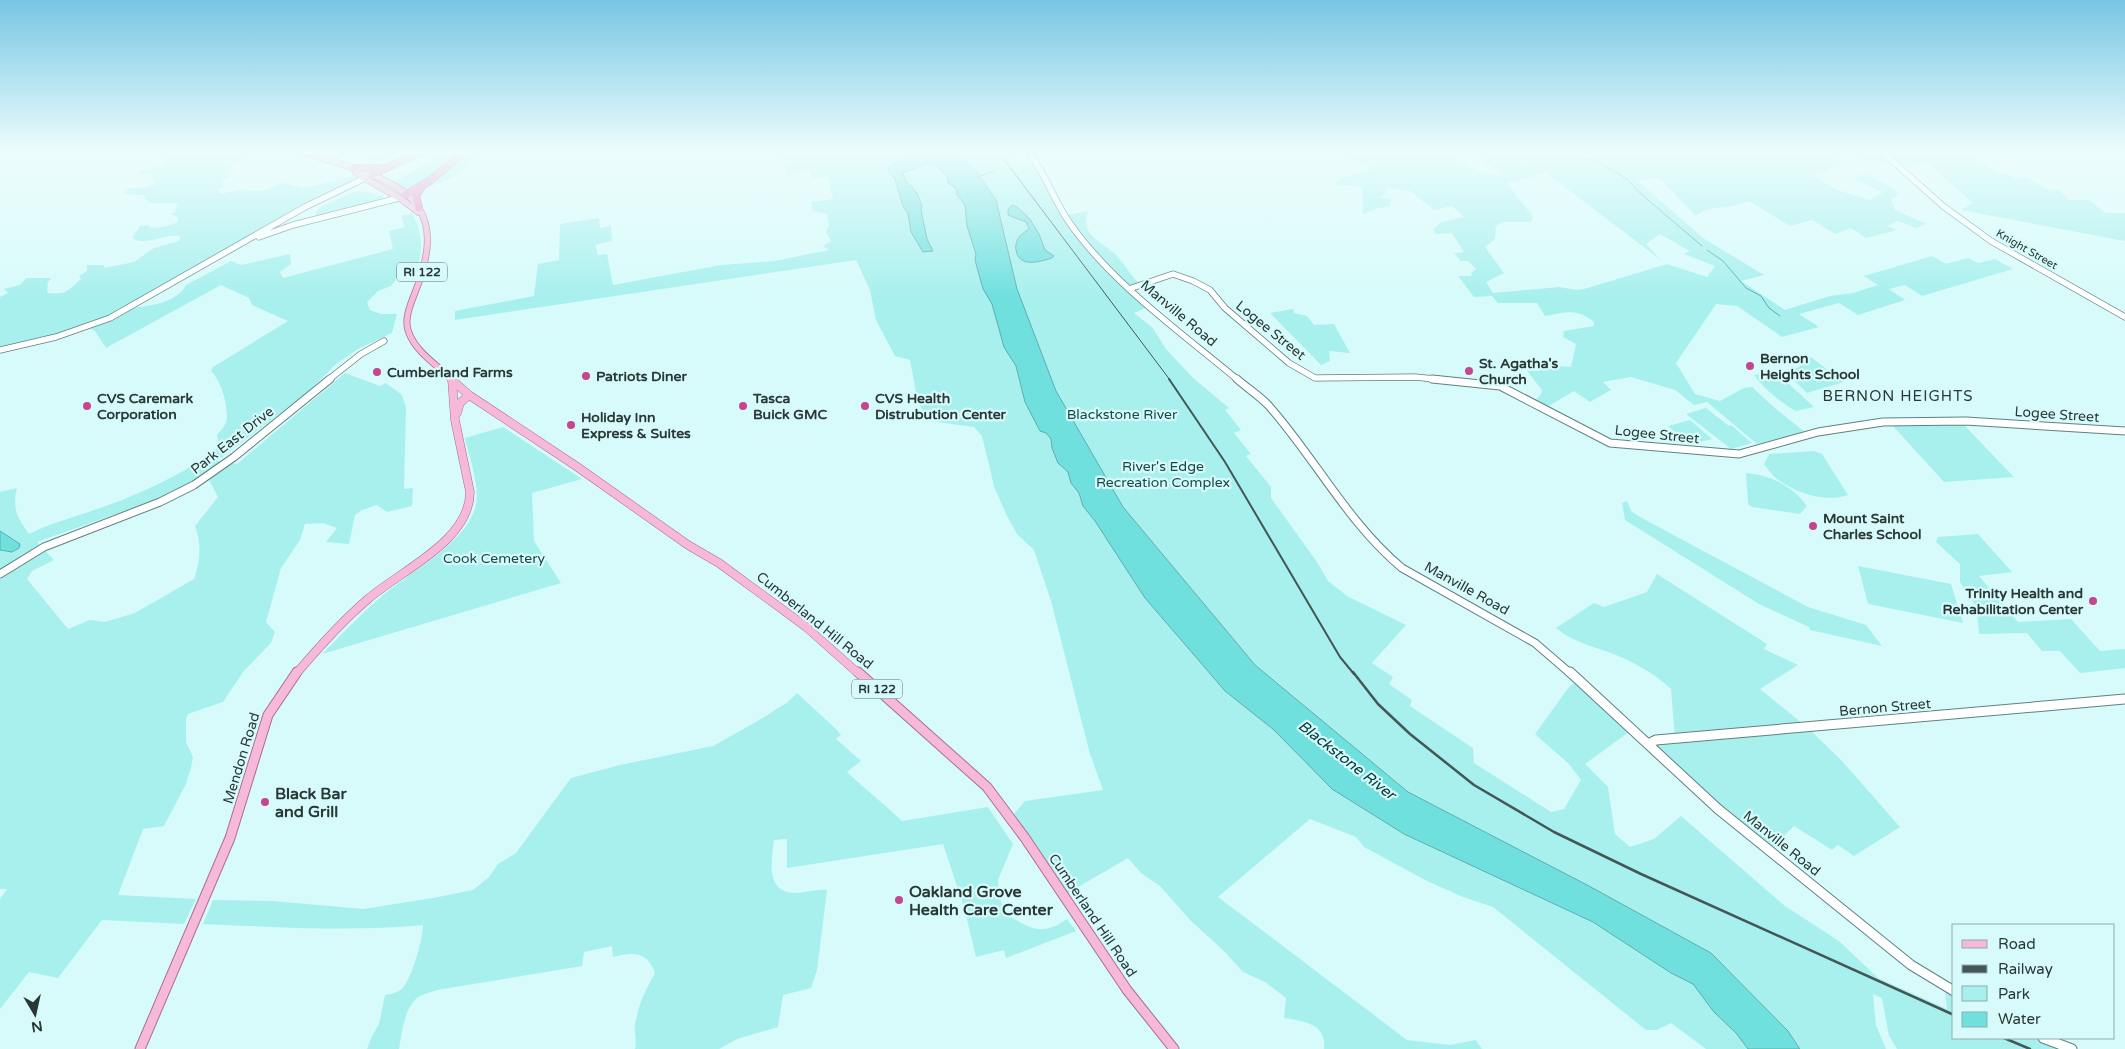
<svg xmlns="http://www.w3.org/2000/svg" width="2125" height="1049" font-family="'Varela Round',sans-serif">
<rect width="100%" height="100%" fill="#d7fbfa"/>
<path fill="#a8f0ee" fill-rule="evenodd" d="M170 150H187V152L193 153 195 156 199 155V152L206 151 222 155V158H225L244 155 241 160 243 162C236 164 228 167 226 174L234 176 224 179 222 185 225 186 219 189V194L245 189 250 191 268 190 277 184 284 183 303 188 354 176V177L351 181 317 197 249 235V237L129 308C146 307 178 303 186 285L231 261 241 265 290 254 291 264 280 272 283 278 393 249 389 231 405 227 401 216 412 213C423 233 424 252 415 273L400 274 391 286 378 291 367 302 370 310 381 314H397L392 333 358 349 336 364 308 392 217 461 237 464 345 373 380 386 386 383 402 395 406 408 404 489 413 488 412 506 387 512 377 505 362 510 355 515 349 544 326 542 337 528 323 523 305 524 300 540 281 568 266 622 275 632 271 643 243 672 223 702 188 714 186 719V742L193 757 191 768 186 784 164 826 143 829 118 895 196 899 184 924 102 920 58 978 29 972 0 1009V899L7 889H0V550L9 552 20 544 0 531V492L17 488C12 509 17 517 29 534 50 523 72 518 94 510 129 499 193 471 219 446L217 435C222 429 227 424 227 417 227 402 221 381 211 371L213 367 288 321 252 305 249 298 221 285 106 348 95 331 87 327 0 349V297L8 293 4 289 20 285 26 278H51L47 284 48 286 47 289 48 293C69 295 67 290 81 279L79 276 87 271V265H103L105 268 134 262 154 248 179 241 180 236C164 233 148 247 132 238L140 226 149 225 150 228 165 227 178 222V217L171 214 175 212 178 203H151L147 202 144 195 124 194 129 188C139 187 151 189 157 180L151 178 153 174 136 175 139 171 162 166ZM206 474 218 497 195 526C202 544 200 562 194 579L135 613 105 622 90 620 68 629 27 579 32 571 54 560 37 542 161 498Z
M381 150H409L390 161 389 158C379 159 371 164 360 164L380 153Z
M450 150H463L423 181 407 191 393 183Z
M477 150H484L456 176 424 189Z
M776 150H908L911 157 897 162 888 172 895 179 903 206 908 214 911 232 923 252 933 250 927 239 921 210C925 195 906 185 903 172L927 164H935L956 188 957 195 965 205 967 226 976 254 975 260 983 289 992 304 1004 347 1016 366 1025 402 1040 431 1046 433 1051 439 1052 448 1058 463 1068 472 1071 483 1079 493 1083 506 1095 521 1145 598 1225 691 1274 730 1332 789 1404 834 1593 922 1671 973 1693 984 1714 1012 1736 1033 1748 1049H1706L1671 1023 1657 1030H1646L1493 907 1463 897 1427 881 1364 847 1356 837 1310 819 1218 897 1407 1040 1450 1045 1476 1040 1482 1049H1324C1327 1024 1304 1021 1284 1018L1286 998 1265 982 1243 972 1225 952 1190 920 1160 886 1141 873 1128 858 1066 894 1014 814 1025 801 1103 790 1090 754 1051 601 1034 550 1017 534 1006 514 994 486 982 436 974 427 930 421 918 403 910 360 895 356 876 320 870 290 856 260 455 320V311L534 296 538 264 559 260 560 224 599 218 600 228 611 226 612 241 595 245 598 255 607 254 613 285 721 265 774 261 829 250 823 246 831 241 826 232 829 225 827 214 812 211 811 202 833 199 828 177 811 178V171L796 172 788 176 783 160Z
M953 150H1003L1013 161 1034 162 1062 216 1088 211C1080 237 1101 240 1115 254 1124 263 1130 275 1140 284L1130 288 1150 306 1134 313 1152 327 1166 349 1193 378 1229 408 1225 410 1241 430 1234 433 1251 454 1246 456 1271 487V498L1317 562 1328 581 1347 596 1406 625 1372 663 1393 677 1389 684 1412 700 1410 706 1473 748 1474 763 1551 812 1564 809 1581 780 1569 764 1535 734 1569 687 1579 680 1633 729 1585 764 1608 787 1615 834 1630 847 1654 839 1681 816 1785 906 1839 941 1878 978 1947 1009 1945 989 1954 994V1038H2038L2066 1049H1897L1889 1036 1882 998 1873 994 1876 1025 1886 1049H1801L1788 1031 1711 953 1589 886 1408 792 1255 665 1123 507 1056 392 1017 289 1000 216 988 189 976 171Z
M1274 150H1452L1455 157C1466 164 1487 178 1500 174L1495 168 1484 163 1483 150H1527L1531 153 1540 150H1573L1591 159 1610 156 1605 150H1823L1832 153V156L1843 163 1814 176 1837 190 1870 200 1883 192 1853 179 1866 174 1891 187 1900 194 1891 199 1895 210 1926 224 1916 228 1897 221 1887 226 1897 230 1866 238 1851 228 1835 234 1812 220 1790 226 1749 201C1743 203 1738 205 1733 206 1719 209 1708 206 1696 216L1659 178 1637 180 1703 238 1764 275 1741 281 1785 310 1830 296 1853 293 1878 285 1864 276 1932 256 1946 264 1969 258 1978 263 1995 259 2013 269 1922 296 1905 285 1889 289 1905 300 1858 315 1839 303 1799 314 1819 327 1782 337 1737 306 1716 304 1676 363 1695 394 1720 401 1744 388 1752 387 1776 409 1806 433 1757 444 1707 402 1694 405 1675 390 1631 377 1603 382 1611 390 1590 402 1574 391 1547 407 1535 401 1541 394 1542 390 1527 371H1538L1549 364 1552 366 1571 367 1576 344 1563 337 1564 331 1594 326V322C1577 308 1565 312 1545 316L1537 303H1498L1492 296 1474 297 1458 276H1472L1471 273 1476 269 1468 261H1461L1454 253 1464 252 1452 233 1436 234 1433 229 1442 222 1464 217 1452 206 1434 210 1410 191 1388 188 1381 198 1391 199 1390 206 1375 209 1363 214 1362 187 1336 185 1337 180 1372 169 1337 151 1296 153ZM1546 173 1661 260 1646 244 1660 234 1690 251 1684 254 1715 266 1707 277 1667 264 1584 289 1577 290 1559 287 1493 293 1486 282 1504 273 1485 247 1495 239 1496 226 1502 222H1531L1533 217 1507 183Z
M1842 150H1877L1896 166 1841 154Z
M1907 150H1959L2002 174 2005 173 2016 180 2027 177 2049 190 2058 189 2069 200H2089L2106 213H2125V241L1961 210 1973 203 1929 164 1902 166 1889 153Z
M360 191 385 196 380 199 317 218 316 212 318 209C329 203 349 192 360 191Z
M1293 309 1294 313 1307 316 1314 325 1334 324 1350 353 1329 351 1330 361 1321 365 1270 313Z
M1808 355 1844 382 1807 393 1786 372 1799 367 1803 362V357Z
M1776 372 1814 407 1796 411C1781 403 1764 389 1754 375Z
M1706 408 1729 426 1731 425 1752 443 1731 449 1686 414Z
M1690 420 1712 439 1689 445 1668 426Z
M1892 425H1964L2014 477 1944 482Z
M503 427 582 479 532 493 534 541 561 583 322 654C342 634 361 614 382 596 409 573 468 542 476 505 480 487 469 456 465 438Z
M1814 451 1822 454 1848 495C1826 503 1795 493 1777 479 1772 475 1768 469 1764 464L1769 454Z
M1746 473C1771 475 1792 486 1807 506L1800 514 1752 507 1748 504Z
M1627 501 1631 511 1640 517 1808 607 1866 625 1882 646 1810 630 1809 627 1759 604 1625 520 1622 503Z
M1978 534 2012 572 1979 576 2018 622 2071 619 2100 651 2125 649V668L2080 673 2060 651H2042L2027 633 1979 634 1977 608 1960 582V564L1936 542 1938 537Z
M1858 566 1951 584 1963 623 1868 604Z
M1657 574 1767 644 1764 649 1798 665 1760 689 1807 727 1842 761 1900 827 1854 856 1838 845 1832 850 1794 826 1770 850 1650 744 1675 739 1671 689C1657 676 1641 666 1623 658 1599 647 1577 645 1556 628L1594 603 1604 607 1647 592Z
M797 693 836 729 841 735 836 739 861 761 847 772C865 789 884 804 902 821L988 807 1013 844 998 880 999 894 1004 913C1029 927 1040 938 1067 919L1076 931 1006 958 1004 950 976 957 964 907 943 844 787 868V839L774 840C771 863 765 895 799 893 808 892 817 889 827 890L817 970 811 988 783 995 778 1027 737 1039 719 1049H635C637 1041 634 1033 635 1025 638 1005 645 991 655 973 647 951 633 952 613 957L612 946 584 952 582 966 437 990C432 992 423 994 418 997 404 1008 402 1033 399 1049H367L372 1036 379 1024 385 995C393 994 400 992 405 985 413 973 423 938 423 925 351 932 276 927 203 924L213 900 273 901 363 909 433 898 473 890 489 877 498 864 516 853 571 778 620 765 713 746 756 722 788 702Z"/>
<path fill="#70e0df" stroke="#5baead" d="M908 150H953L976 171 996 200 1017 289 1056 391 1123 507 1255 665 1408 792 1589 886 1711 953 1788 1031 1800 1049H1748L1736 1033 1714 1012 1693 984 1671 973 1593 922 1404 834 1332 789 1274 730 1225 691 1145 598 1095 521 1083 506 1079 493 1071 483 1068 472 1058 463 1052 448 1051 439 1046 433 1040 431 1025 402 1016 366 1004 347 992 304 983 289 975 260 976 254 967 226 965 205 957 195 956 188 948 183V178L935 164H927L903 173 905 179 917 193 922 206 921 210 927 239 933 251 923 252 911 232 908 214 903 206 895 179 889 172 888 168 897 162 910 158 911 156Z
M1012 205 1017 207 1030 219 1039 234 1045 250 1054 256 1052 258C1039 262 1019 268 1016 250 1015 245 1017 239 1020 236 1023 232 1027 232 1029 228L1026 222 1008 215V209Z
M0 531 20 544 19 548 12 552 0 550Z"/>
<g fill="none" stroke-linecap="round" stroke-linejoin="round">
<path stroke="#5baead" stroke-width="1" d="M1576 150 1586 158 1596 161 1627 179 1641 194 1702 246
M978 177 994 171
M1707 250 1723 261 1746 288 1761 296 1769 308 1780 316"/>
<g stroke="#608180" stroke-width="7">
<path id="secondary-far2" d="M1027 150C1045 172 1053 199 1069 222 1111 283 1182 333 1238 380
M1880 150 1943 206 1991 241 2125 317
M259 237 293 225 399 198
M1129 289 1173 274 1193 281 1210 290 1225 308 1289 363 1315 378 1415 377 1444 380
M0 350 56 337 110 318 305 207 365 178
M328 380 361 354 384 341"/>
</g>
<g stroke="#608180" stroke-width="9">
<path id="secondary-far1" d="M1237 379C1247 388 1260 396 1269 406 1315 458 1348 523 1402 568L1535 643 1571 674
M1432 379 1500 386 1610 443 1739 454 1818 432 1883 422 1966 421 2125 431
M0 574 44 547 160 502 194 485 234 457 330 379"/>
</g>
<g stroke="#608180" stroke-width="11">
<path id="secondary" d="M1570 672 1718 809 1911 965 1954 991
M1648 744 1656 740 2125 699
M2043 1038 2072 1049"/>
</g>
<g stroke="#ac6d90" stroke-width="7">
<path id="primary-far2" d="M293 150C327 160 400 176 419 208 433 231 427 258 419 282 414 297 402 318 409 333 416 352 438 366 453 380
M356 173 401 199 418 212
M452 380V378"/>
</g>
<g stroke="#ac6d90" stroke-width="9">
<path id="primary-far1" d="M451 379 469 395 576 466 688 545 719 563 805 626 859 674
M457 413 460 403 469 395
M296 674C318 648 342 621 368 599 400 571 470 541 470 492L455 420 452 379"/>
</g>
<g stroke="#ac6d90" stroke-width="11">
<path id="primary" d="M858 672 987 787 1025 838 1127 990 1174 1049
M140 1049 230 838 268 715 297 672"/>
</g>
<g stroke="#ac6d90" stroke-width="8">
<path id="highway" d="M353 168H380
M373 174 425 150
M406 195 429 181 468 150
M419 208 416 196 421 188"/>
</g>
<use href="#secondary-far2" stroke="#fff" stroke-width="5.5"/>
<use href="#secondary-far1" stroke="#fff" stroke-width="7"/>
<use href="#secondary" stroke="#fff" stroke-width="9"/>
<use href="#primary-far2" stroke="#f7b9d9" stroke-width="5.5"/>
<use href="#primary-far1" stroke="#f7b9d9" stroke-width="8"/>
<use href="#primary" stroke="#f7b9d9" stroke-width="9"/>
<use href="#highway" stroke="#f28ac0" stroke-width="7"/>
<path stroke="#445756" stroke-width="1" d="M997 150 1170 380"/>
<path stroke="#445756" stroke-width="2" d="M1169 379 1225 462 1340 657 1354 674"/>
<path stroke="#445756" stroke-width="2.5" d="M1353 672 1378 704 1410 734 1474 785 1554 832 1641 874 1954 1015
M2004 1038 2030 1049"/>
</g>
<linearGradient id="sky" x2="0" y2="1"><stop stop-color="#78c6e4"/><stop offset="0.51" stop-color="#edfdfd"/><stop offset="1" stop-color="#edfdfd" stop-opacity="0"/></linearGradient>
<rect width="2125" height="297" fill="url(#sky)"/>
<g fill="#c5458e" stroke="#d7fbfa" stroke-width="2">
<circle cx="1750" cy="366" r="5"/>
<circle cx="1469" cy="371" r="5"/>
<circle cx="377" cy="372" r="5"/>
<circle cx="586" cy="376" r="5"/>
<circle cx="87" cy="406" r="5"/>
<circle cx="743" cy="406" r="5"/>
<circle cx="865" cy="406" r="5"/>
<circle cx="571" cy="425" r="5"/>
<circle cx="1813" cy="526" r="5"/>
<circle cx="2093" cy="601" r="5"/>
<circle cx="265" cy="802" r="5"/>
<circle cx="899" cy="900" r="5"/>
</g>
<g text-anchor="middle" stroke-width="4.5" stroke-linejoin="round" paint-order="stroke">
<g font-size="11" fill="#293837" stroke="#d7fbfa">
<text transform="translate(2027 249) rotate(30)" y="4">Knight Street</text>
</g>
<g fill="#d7fbfa" stroke="#5d7272" stroke-width="1">
<rect x="397" y="262.5" width="50" height="19" rx="4"/>
<rect x="852" y="679.5" width="50" height="19" rx="4"/>
</g>
<g font-size="12" font-weight="bold" fill="#293837">
<text x="422" y="276">RI 122</text>
<text x="877" y="693">RI 122</text>
</g>
<g font-size="14" fill="#293837" stroke="#d7fbfa">
<text transform="translate(1179 313) rotate(40)" y="5">Manville Road</text>
<text transform="translate(1271 330) rotate(39)" y="5">Logee Street</text>
<text transform="translate(2057 414) rotate(4)" y="5">Logee Street</text>
<text transform="translate(1657 434) rotate(6)" y="5">Logee Street</text>
<text transform="translate(232 440) rotate(-38)" y="5">Park East Drive</text>
<text transform="translate(1467 588) rotate(29)" y="5">Manville Road</text>
<text transform="translate(815 620) rotate(39)" y="5">Cumberland Hill Road</text>
<text transform="translate(1885 707) rotate(-5)" y="5">Bernon Street</text>
<text transform="translate(241 758) rotate(-73)" y="5">Mendon Road</text>
<text transform="translate(1782 843) rotate(39)" y="5">Manville Road</text>
<text transform="translate(1093 915) rotate(56)" y="5">Cumberland Hill Road</text>
</g>
<g font-size="14" font-weight="bold" fill="#293837" stroke="#d7fbfa" text-anchor="start">
<text x="1760" y="363">Bernon<tspan x="1760" dy="16">Heights School</tspan></text>
<text x="1479" y="368">St. Agatha's<tspan x="1479" dy="16">Church</tspan></text>
<text x="387" y="377">Cumberland Farms</text>
<text x="596" y="381">Patriots Diner</text>
<text x="97" y="403">CVS Caremark<tspan x="97" dy="16">Corporation</tspan></text>
<text x="753" y="403">Tasca<tspan x="753" dy="16">Buick GMC</tspan></text>
<text x="875" y="403">CVS Health<tspan x="875" dy="16">Distrubution Center</tspan></text>
<text x="581" y="422">Holiday Inn<tspan x="581" dy="16">Express &amp; Suites</tspan></text>
<text x="1823" y="523">Mount Saint<tspan x="1823" dy="16">Charles School</tspan></text>
<text x="2083" y="598" text-anchor="end">Trinity Health and<tspan x="2083" dy="16">Rehabilitation Center</tspan></text>
</g>
<g font-size="14" fill="#164948" stroke="#d7fbfa">
<text x="1122" y="419">Blackstone River</text>
<text x="1163" y="471">River's Edge<tspan x="1163" dy="16">Recreation Complex</tspan></text>
<text x="494" y="563">Cook Cemetery</text>
</g>
<g font-size="15" letter-spacing="1" fill="#293837" stroke="#d7fbfa">
<text x="1898" y="401">BERNON HEIGHTS</text>
</g>
<g font-size="15" font-style="italic" fill="#003837" stroke="#d7fbfa">
<text transform="translate(1347 760) rotate(38)" y="5">Blackstone River</text>
</g>
<g font-size="16" font-weight="bold" fill="#293837" stroke="#d7fbfa" text-anchor="start">
<text x="275" y="799">Black Bar<tspan x="275" dy="18">and Grill</tspan></text>
<text x="909" y="897">Oakland Grove<tspan x="909" dy="18">Health Care Center</tspan></text>
</g>
</g>
<rect x="1952" y="924" width="162" height="115" fill="#d7fbfa" stroke="#91adac"/>
<rect x="1962" y="940" width="25" height="8" fill="#f7b9d9" stroke="#91adac"/>
<text x="1998" y="949" font-size="15" fill="#293837">Road</text>
<rect x="1962" y="965" width="25" height="8" fill="#445756" stroke="#91adac"/>
<text x="1998" y="974" font-size="15" fill="#293837">Railway</text>
<rect x="1962" y="986" width="25" height="15" fill="#a8f0ee" stroke="#91adac"/>
<text x="1998" y="999" font-size="15" fill="#293837">Park</text>
<rect x="1962" y="1012" width="25" height="15" fill="#70e0df" stroke="#91adac"/>
<text x="1998" y="1024" font-size="15" fill="#293837">Water</text>
<g transform="translate(35 1014) rotate(171)" stroke="#d7fbfa" stroke-width="4" paint-order="stroke">
<path d="M0-4L9 19L0 12L-9 19Z" fill="#293837"/>
<text y="-8" font-size="14" font-weight="bold" text-anchor="middle" fill="#293837">N</text>
</g>
</svg>
